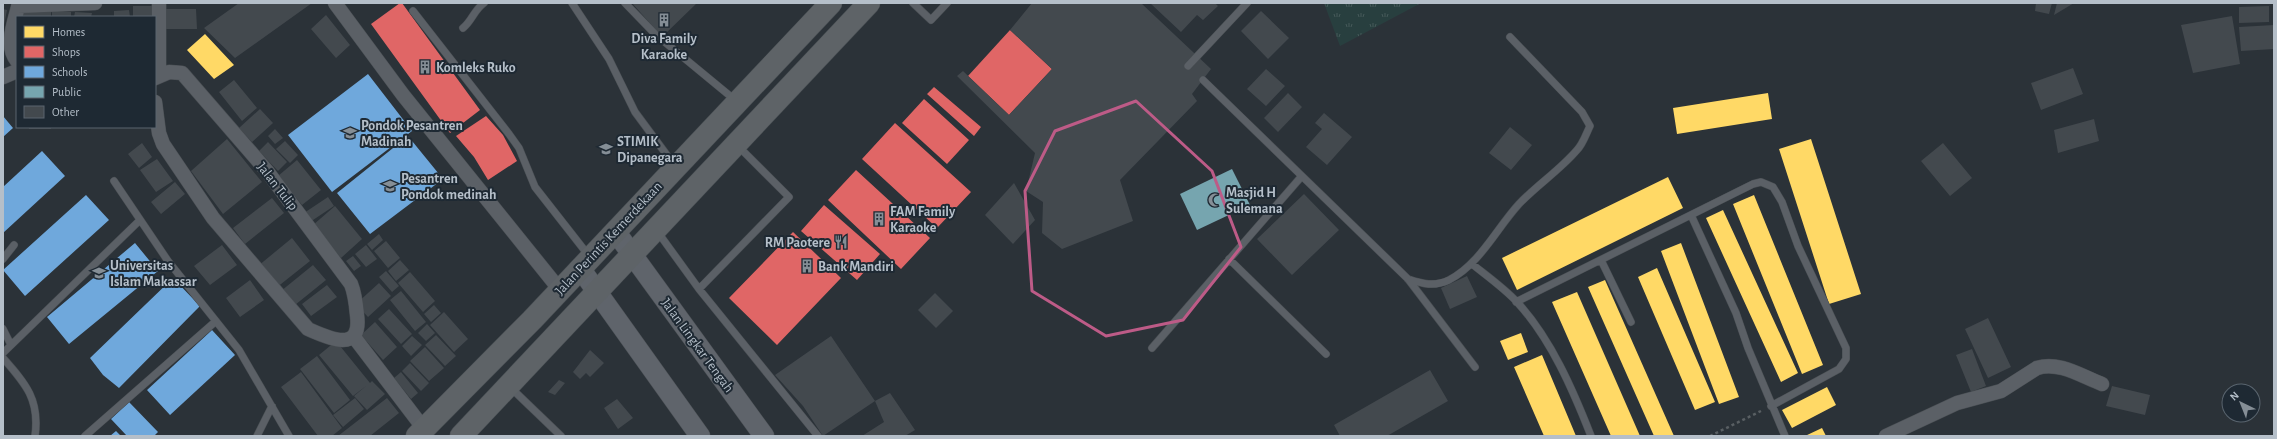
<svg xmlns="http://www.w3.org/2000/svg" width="2277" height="439" font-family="'Alegreya Sans',sans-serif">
<defs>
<pattern id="grass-tufts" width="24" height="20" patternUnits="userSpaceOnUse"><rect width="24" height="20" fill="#283f3f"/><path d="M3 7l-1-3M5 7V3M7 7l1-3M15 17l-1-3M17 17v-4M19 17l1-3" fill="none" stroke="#455959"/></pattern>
</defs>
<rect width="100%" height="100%" fill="#2b3238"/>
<path fill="url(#grass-tufts)" d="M1324 3H1421L1340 46Z"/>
<path fill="#ffd966" d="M205 34 234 65 214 79 187 50Z
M1768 93 1772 119 1677 134 1673 108Z
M1811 139 1861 294 1829 304 1779 149Z
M1668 177 1683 208 1517 290 1502 258Z
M1754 195 1823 365 1802 374 1733 204Z
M1723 210 1798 373 1781 382 1706 218Z
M1681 243 1739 397 1719 404 1661 251Z
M1657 268 1715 402 1695 410 1638 277Z
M1605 280 1674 436H1654L1588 287Z
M1577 292 1640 436H1611L1552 302Z
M1521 333 1528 352 1508 360 1500 341Z
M1542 355 1576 436H1544L1514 367Z
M1827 387 1836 405 1792 428 1782 410Z
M1822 428 1826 436H1805Z"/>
<path fill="#e06666" d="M400 3H402L480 110 450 133 371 24Z
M1010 30 1052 69 1009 115 968 76Z
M934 87 981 127 974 136 927 94Z
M924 99 969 140 947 164 902 123Z
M486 116 503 135 517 161 488 180 474 157 456 136Z
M895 123 971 192 937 228 862 159Z
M856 170 930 238 901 269 828 200Z
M824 205 880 254 857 280 801 231Z
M793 232 841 278 777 345 729 298Z"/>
<path fill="#6fa8dc" d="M368 74 412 131 332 192 288 135Z
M3 116 13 128 3 137Z
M408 136 443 179 370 234 337 193Z
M42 151 65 176 3 233V187Z
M86 195 109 220 25 296 3 270Z
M135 243 158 271 69 344 47 317Z
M173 278 200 306 119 388 103 375 90 358Z
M212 330 235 355 170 415 147 390Z
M129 402 158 432 154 436H127L111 419Z
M116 431 121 436H110Z"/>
<path fill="#76a5af" d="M1232 169 1250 205 1197 230 1180 194Z"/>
<path fill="#43494e" d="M239 3H312L235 58 204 28Z
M632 3H697L662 37Z
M1032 3H1141L1211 69 1192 94 1197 101 1120 180 1133 221 1062 249 1042 233 1043 202 1026 191 1035 153 957 76 963 71 1009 115 1052 69 1010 30Z
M1150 3H1215L1218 6 1203 20 1197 15 1181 32Z
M2036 3H2052L2049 14 2035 11Z
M2057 3H2074L2054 15Z
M133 6H152V17H133Z
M2269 6V22L2239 23V7Z
M3 9 7 10 4 25H3Z
M162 9H196L197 29H162Z
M129 10 130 17H114V11Z
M23 11 51 12V17H23Z
M1261 11 1289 38 1268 59 1241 31Z
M52 12H71V17H52Z
M75 12 92 13 91 17H74Z
M326 15 350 45 336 58 311 29Z
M2232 16 2240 64 2193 73 2181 25Z
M2274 25V49L2241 51 2239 27Z
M2073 68 2083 94 2041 110 2031 83Z
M1266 69 1285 86 1266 106 1247 89Z
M234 80 257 108 242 121 219 92Z
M1288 93 1302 107 1278 132 1264 118Z
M260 109 273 123 252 142 239 128Z
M1324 113 1352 137 1327 165 1306 147 1322 129 1315 123Z
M2094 119 2099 141 2058 153 2054 130Z
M29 127H51V129H29Z
M1510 127 1532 145 1511 170 1489 153Z
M275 129 283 138 275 144 268 136Z
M227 139 262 182 223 214 191 171Z
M285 141 298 155 290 163 276 149Z
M268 142 287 162 278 171 259 151Z
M142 143 152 157 139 168 128 154Z
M1943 143 1972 178 1950 196 1921 161Z
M157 159 173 181 156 192 140 170Z
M297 160 321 190 302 205 278 176Z
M175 182 185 194 161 214 151 202Z
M1014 183 1035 220 1013 244 985 215Z
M1304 194 1339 230 1292 275 1257 239Z
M328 197 334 206 310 222 304 213Z
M272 198 284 213 245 244 233 228Z
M335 206 362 239 341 258 313 225Z
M379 234 383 240 372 250 367 244Z
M292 238 310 261 276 288 258 266Z
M386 241 400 258 388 268 374 251Z
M222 245 237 265 210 285 194 266Z
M366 245 377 259 366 267 355 254Z
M353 256 361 266 354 271 346 261Z
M400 260 409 270 396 281 388 271Z
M313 265 326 280 295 305 281 291Z
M386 271 399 286 392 292 379 277Z
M410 272 435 301 423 312 398 283Z
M1467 276 1477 297 1450 309 1441 288Z
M250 280 264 300 240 317 226 298Z
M379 283 391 296 368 317 356 304Z
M327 285 337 297 311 316 302 304Z
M401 291 426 322 415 331 390 300Z
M935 293 953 311 936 328 918 310Z
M434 305 441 313 431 322 424 314Z
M389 309 412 334 401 344 378 319Z
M444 312 468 339 454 352 430 325Z
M1988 318 2011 367 1988 378 1965 329Z
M375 322 397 347 383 360 361 335Z
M427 324 435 333 426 341 418 333Z
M436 335 456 356 445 366 425 345Z
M412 336 422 345 411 356 402 346Z
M831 336 875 401 890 393 915 430 905 436H862L884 422 875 401 823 436 803 406 775 375Z
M336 341 370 383 372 381 385 394 367 410 354 396 366 386 353 396 319 355Z
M425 347 444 368 429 381 410 361Z
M1972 349 1986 386 1971 392 1956 355Z
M590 350 604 363 590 377 586 373 580 379 573 372Z
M317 356 350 400 334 413 300 369Z
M410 363 429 383 421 391 402 371Z
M1430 370 1448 401 1387 436H1340L1334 425Z
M301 372 342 428 332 436H318L281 387Z
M401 372 418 393 411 399 394 378Z
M559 380 565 383 555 395 548 392Z
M2112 386 2150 395 2145 415 2106 406Z
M355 398 364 409 343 427 333 415Z
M387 398 399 413 370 436H338Z
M617 399 633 418 618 429 604 408Z"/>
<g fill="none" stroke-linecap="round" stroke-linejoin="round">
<g stroke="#494e53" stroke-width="8">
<path id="service" d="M572 3 609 59 635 112 675 166
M625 3 655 34 735 100
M913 3 931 20 947 3
M413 11 509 134 519 148 535 187 589 256
M463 28C472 21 474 10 484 3
M1188 66 1247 3
M1203 80 1408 279 1475 367
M114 181 168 261 239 350 289 436
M1691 215 1736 313 1748 348 1785 436
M657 231 699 289 818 436
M3 259 14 245
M1229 259 1326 354
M1601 260 1631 322
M1472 264C1487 276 1504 288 1517 302 1551 339 1573 390 1591 436
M1408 279C1423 284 1434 287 1449 280 1480 264 1496 229 1519 204 1537 185 1560 170 1577 150 1583 144 1586 134 1590 126L1582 112 1510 37
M699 289 789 197 737 145
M1516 302 1753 184 1761 182 1773 187 1782 202 1798 246 1846 348V359L1839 369 1771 406
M3 329 11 345
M1152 348 1301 177
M3 353 139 221
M3 358C26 384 40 400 35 436
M510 387 561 436
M85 436 216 321
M257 436 272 406"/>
</g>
<g stroke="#494e53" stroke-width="15">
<path id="minor" d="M159 3V76
M335 3 403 95 560 290
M18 6 95 3
M17 61C4 45 15 21 19 3
M3 77 17 71
M155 78 169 72 182 73 267 171 351 284C355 294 356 304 357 315 362 353 330 339 308 329L213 218 163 144 159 133 155 102
M354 337 424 429
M1886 436 1957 403 2001 391 2037 368C2059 361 2081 376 2102 384"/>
</g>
<g stroke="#494e53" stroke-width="21">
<path id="secondary" d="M615 231 764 436
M580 268 700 436"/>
</g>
<g stroke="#484e53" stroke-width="23">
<path id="trunk" d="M417 436 532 320 831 3
M461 436 869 3"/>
</g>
<path stroke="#595f63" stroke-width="2.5" stroke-dasharray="3 3" stroke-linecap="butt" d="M1710 436 1761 411"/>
<use href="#service" stroke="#5b6066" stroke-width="7"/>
<use href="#minor" stroke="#5b6066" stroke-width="14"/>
<use href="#secondary" stroke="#5f646b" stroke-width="20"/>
<use href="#trunk" stroke="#5e6367" stroke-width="22"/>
</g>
<path fill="none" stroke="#bd5b87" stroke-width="3" stroke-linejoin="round" d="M1136 101 1212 171 1241 247 1183 320 1106 336 1032 291 1025 191 1055 131Z"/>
<defs>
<g id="building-bare" transform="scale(1.08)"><path d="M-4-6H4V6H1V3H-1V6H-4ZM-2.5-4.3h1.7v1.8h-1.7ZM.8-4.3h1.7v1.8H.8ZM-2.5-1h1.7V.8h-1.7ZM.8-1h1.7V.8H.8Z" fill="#858e96" stroke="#1e2933" stroke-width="2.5" paint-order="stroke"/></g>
<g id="school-bare" transform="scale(1.08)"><path d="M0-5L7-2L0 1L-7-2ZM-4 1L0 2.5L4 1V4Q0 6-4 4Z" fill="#858e96" stroke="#1e2933" stroke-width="2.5" paint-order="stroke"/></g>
<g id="university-bare" transform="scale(1.08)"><path d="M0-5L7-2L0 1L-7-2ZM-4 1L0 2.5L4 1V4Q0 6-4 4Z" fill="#858e96" stroke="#1e2933" stroke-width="2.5" paint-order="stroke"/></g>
<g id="mosque-bare" transform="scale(1.08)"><path d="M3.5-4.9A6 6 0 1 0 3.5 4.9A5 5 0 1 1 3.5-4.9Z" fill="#858e96" stroke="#1e2933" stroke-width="2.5" paint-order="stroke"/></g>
<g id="restaurant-bare" transform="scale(1.08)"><path d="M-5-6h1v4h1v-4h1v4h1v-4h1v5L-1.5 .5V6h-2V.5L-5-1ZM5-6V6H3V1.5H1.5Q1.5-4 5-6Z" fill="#858e96" stroke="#1e2933" stroke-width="2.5" paint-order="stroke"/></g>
</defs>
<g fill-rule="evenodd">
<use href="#building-bare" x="664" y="20"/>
<use href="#building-bare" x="425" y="67"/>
<use href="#school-bare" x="350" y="133"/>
<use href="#university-bare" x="606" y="149"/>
<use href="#school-bare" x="390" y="186"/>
<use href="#mosque-bare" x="1215" y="200"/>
<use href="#building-bare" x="879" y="219"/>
<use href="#restaurant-bare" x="841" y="242"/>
<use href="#building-bare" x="807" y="266"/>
<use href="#university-bare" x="99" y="273"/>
</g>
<g text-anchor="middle" stroke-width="4" stroke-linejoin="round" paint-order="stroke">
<g font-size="14" font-weight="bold" fill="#b5bfc9" stroke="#1e2933" text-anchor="start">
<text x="664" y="43" text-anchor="middle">Diva Family<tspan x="664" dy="16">Karaoke</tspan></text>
<text x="436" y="72">Komleks Ruko</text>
<text x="361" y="130">Pondok Pesantren<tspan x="361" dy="16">Madinah</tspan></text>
<text x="617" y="146">STIMIK<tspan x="617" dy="16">Dipanegara</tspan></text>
<text x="401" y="183">Pesantren<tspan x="401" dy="16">Pondok medinah</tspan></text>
<text x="1226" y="197">Masjid H<tspan x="1226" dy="16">Sulemana</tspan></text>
<text x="890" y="216">FAM Family<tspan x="890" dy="16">Karaoke</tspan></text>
<text x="830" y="247" text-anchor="end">RM Paotere</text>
<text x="110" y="270">Universitas<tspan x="110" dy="16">Islam Makassar</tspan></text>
<text x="818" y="271">Bank Mandiri</text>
</g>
<g font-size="14" fill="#b5bfc9" stroke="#1e2933">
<text transform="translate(278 186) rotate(52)" y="5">Jalan Tulip</text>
<text transform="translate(608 238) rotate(-47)" y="5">Jalan Perintis Kemerdekaan</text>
<text transform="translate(698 345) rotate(54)" y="5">Jalan Lingkar Tengah</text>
</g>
</g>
<rect width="2277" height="439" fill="none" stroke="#b5bfc9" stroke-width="8"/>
<rect x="16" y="16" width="140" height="112" fill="#1e2933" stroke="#5a656f"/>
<rect x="24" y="26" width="20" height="12" fill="#ffd966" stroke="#5a656f"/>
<text x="52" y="36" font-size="12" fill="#b5bfc9">Homes</text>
<rect x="24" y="46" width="20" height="12" fill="#e06666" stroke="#5a656f"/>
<text x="52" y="56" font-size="12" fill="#b5bfc9">Shops</text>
<rect x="24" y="66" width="20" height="12" fill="#6fa8dc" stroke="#5a656f"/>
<text x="52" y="76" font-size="12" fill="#b5bfc9">Schools</text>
<rect x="24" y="86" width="20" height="12" fill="#76a5af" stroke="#5a656f"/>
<text x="52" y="96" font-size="12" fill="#b5bfc9">Public</text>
<rect x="24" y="106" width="20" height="12" fill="#43494e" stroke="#5a656f"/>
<text x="52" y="116" font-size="12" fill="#b5bfc9">Other</text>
<g transform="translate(2241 403) rotate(317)"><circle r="19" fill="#1e2933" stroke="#5a656f"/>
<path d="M0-3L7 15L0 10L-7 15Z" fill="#858e96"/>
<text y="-6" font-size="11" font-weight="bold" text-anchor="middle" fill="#b5bfc9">N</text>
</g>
</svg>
